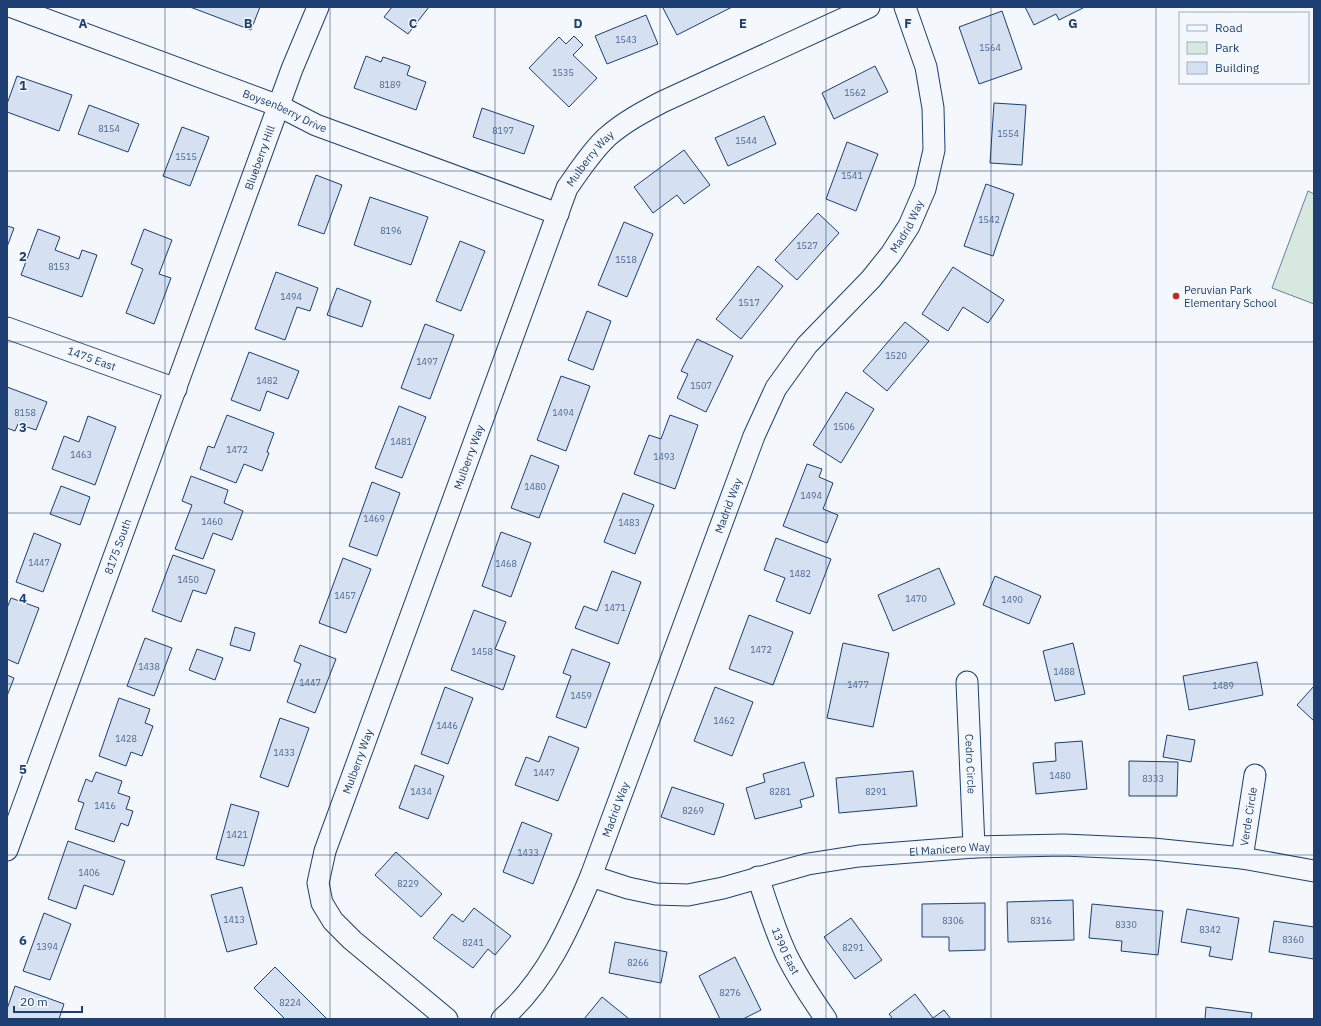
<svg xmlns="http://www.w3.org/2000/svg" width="1321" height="1026" font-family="'IBM Plex Sans',sans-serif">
<rect width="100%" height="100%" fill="#f4f7fb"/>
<path fill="#d7e8df" stroke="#687fa3" d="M1308 191 1314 194V304L1272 288Z"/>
<path fill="#d5e0f0" stroke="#1d3f73" d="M190 7H260L251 30Z
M392 7H429L408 34 384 17Z
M665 7H732L677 35 663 8Z
M1025 7H1083V8L1059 20 1056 14 1034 25Z
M1002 11 1022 69 979 84 959 27Z
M646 15 658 44 607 64 595 36Z
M574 36 583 45 573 55 597 78 569 107 529 68 559 37 566 44Z
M366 56 381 62 383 57 410 66 407 75 426 82 416 110 354 88Z
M875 66 888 92 834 119 822 93Z
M17 76 72 95 59 131 7 112V104Z
M994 103 1026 105 1022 165 990 163Z
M89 105 139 124 128 152 78 134Z
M482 108 534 126 524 154 473 137Z
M764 116 776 144 728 166 715 138Z
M182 127 209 137 190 186 163 176Z
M847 142 878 154 856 211 826 199Z
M684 150 710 185 684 204 677 195 653 213 634 187Z
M316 175 342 185 324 234 298 225Z
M986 184 1014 194 993 256 964 246Z
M370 197 428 217 411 265 354 245Z
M818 213 839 233 797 280 775 260Z
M624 222 653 234 627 297 598 285Z
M7 226 14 228 7 247Z
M38 229 60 237 55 250 79 259 82 250 97 255 82 297 21 275Z
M144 229 172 240 159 274 171 278 154 324 126 313 143 269 131 264Z
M460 241 485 251 461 311 436 301Z
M758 266 783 286 741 339 716 319Z
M953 267 1004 300 988 323 963 307 948 331 922 314Z
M276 272 318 288 310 311 297 307 285 340 255 329Z
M337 288 371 301 362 327 327 315Z
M587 311 611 321 593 370 568 360Z
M905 322 929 341 887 391 863 371Z
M425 324 454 335 430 399 401 388Z
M697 339 733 356 706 412 677 398 688 374 681 371Z
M249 352 299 371 288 399 267 391 260 411 231 400Z
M561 376 590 386 566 451 537 440Z
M7 387 47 402 36 430 18 424 15 431 7 428Z
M846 392 874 409 841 463 813 445Z
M399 406 426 417 402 478 375 468Z
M227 415 274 433 267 452 269 453 262 471 244 464 236 483 200 469 208 446 214 448Z
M670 415 698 425 675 489 634 474 649 435 661 439Z
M88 416 116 427 95 485 52 469 64 436 79 442Z
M531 455 559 466 539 518 511 508Z
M807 464 822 469 819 477 833 483 823 509 838 515 827 543 783 526Z
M191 476 228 490 224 503 243 511 232 540 213 533 203 559 175 549 192 505 182 501Z
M372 482 400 493 377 556 349 546Z
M61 486 90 497 80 525 50 514Z
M623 493 654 505 635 554 604 542Z
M501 532 531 543 511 597 482 586Z
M34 533 61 544 43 592 16 582Z
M776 538 831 559 810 614 776 601 785 578 764 570Z
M173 555 215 570 206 594 193 590 181 622 152 611Z
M343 558 371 569 346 633 319 623Z
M939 568 955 604 893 631 878 595Z
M612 571 641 582 618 644 575 628 584 606 597 611Z
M995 576 1041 596 1029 624 983 605Z
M11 598 39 608 18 664 7 659V608Z
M474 610 506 622 495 649 515 656 503 690 451 670Z
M749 615 793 632 773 685 729 669Z
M235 627 255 633 250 651 230 645Z
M145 638 172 648 154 696 127 686Z
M843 643 889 653 873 727 827 718Z
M1073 643 1085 694 1055 701 1043 651Z
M300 645 336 659 315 713 287 702 301 664 294 661Z
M197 649 223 658 215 680 189 670Z
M572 649 610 663 586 728 556 717 571 676 563 673Z
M1257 662 1263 695 1189 710 1183 676Z
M7 675 14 678 7 696Z
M1314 686V721L1297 705Z
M445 687 473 698 448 764 421 754Z
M715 687 753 702 732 756 694 741Z
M119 698 150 709 145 723 153 726 142 756 131 752 126 766 99 756Z
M280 718 309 728 288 787 260 777Z
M1167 735 1195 740 1191 762 1163 757Z
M549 736 579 748 558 801 515 785 526 757 539 762Z
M1082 741 1087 789 1036 794 1033 763 1056 761 1055 743Z
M1129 761 1178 762 1177 796H1129Z
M804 762 814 796 800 800 802 807 755 819 746 788 765 782 763 774Z
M415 765 444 776 428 819 399 808Z
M913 771 917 806 839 813 836 778Z
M96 772 122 781 118 793 130 797 126 809 133 811 128 826 121 823 114 842 75 829 84 803 78 801 86 779 92 782Z
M672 787 724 804 714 835 661 817Z
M231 804 259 812 244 866 216 859Z
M522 822 552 834 533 884 503 872Z
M68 841 125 861 113 895 84 885 76 909 48 899Z
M396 852 442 894 421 917 375 875Z
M242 887 257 944 227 952 211 895Z
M1073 900 1074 940 1008 942 1007 902Z
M985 903V950L949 951V937H922V904Z
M1092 904 1163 911 1158 955 1121 951 1122 941 1089 938Z
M474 908 511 936 495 955 488 949 473 968 433 938 452 914 463 922Z
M1187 909 1239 918 1232 960 1209 956 1211 947 1181 942Z
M44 913 71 924 50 980 23 971Z
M851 918 882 960 855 979 824 937Z
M1274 921 1314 927V959L1269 952Z
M615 942 667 952 661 983 609 973Z
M735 957 761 1010 743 1019H720L699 976Z
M275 967 326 1018 324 1019H285L254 988Z
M15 986 64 1004 59 1019H7V1009Z
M915 994 933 1018 944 1010 951 1019H893L889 1014Z
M602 997 628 1018 627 1019H584Z
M1206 1007 1252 1013 1251 1019H1205Z"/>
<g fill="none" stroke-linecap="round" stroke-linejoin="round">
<g stroke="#1d3f73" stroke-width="23">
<g id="minor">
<path id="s1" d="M12 7 279 106 316 125 558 214"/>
<path id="s2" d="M7 328 176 389"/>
<path id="s3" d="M967 682 974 847"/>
<path id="s4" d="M7 850 292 69 318 7"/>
<path id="s5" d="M1242 858 1255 775"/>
<path id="s6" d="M591 876 628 888 656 894 688 895 723 888 808 864 859 856 974 847 1064 845 1153 849 1242 858 1314 871"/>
<path id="s7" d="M758 877C767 904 775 931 787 956 798 978 812 999 826 1019"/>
<path id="s8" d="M447 1019 352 940 333 921 322 903 318 883 325 851 567 188C579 171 591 152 607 137 624 122 643 112 662 102L869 7"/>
<path id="s9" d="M502 1019C546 981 569 928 591 876L754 436 776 388 807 345 871 279 891 254 909 226 925 189 934 150 933 108 926 67 905 7"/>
</g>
</g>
<use href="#minor" stroke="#f4f7fb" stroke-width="21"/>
</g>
<path fill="none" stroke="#1d3f73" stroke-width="1" stroke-opacity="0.55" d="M165 7V1019M330 7V1019M495 7V1019M660 7V1019M826 7V1019M991 7V1019M1156 7V1019M7 171H1314M7 342H1314M7 513H1314M7 684H1314M7 855H1314"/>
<circle fill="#c62828" stroke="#f4f7fb" stroke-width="1.5" cx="1176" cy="296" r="4"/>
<g text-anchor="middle" stroke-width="3" stroke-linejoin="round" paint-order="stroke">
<g font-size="9" fill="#4b6792">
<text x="626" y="43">1543</text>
<text x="990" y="51">1564</text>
<text x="563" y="76">1535</text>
<text x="390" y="88">8189</text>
<text x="855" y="96">1562</text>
<text x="109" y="132">8154</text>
<text x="503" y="134">8197</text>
<text x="1008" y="137">1554</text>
<text x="746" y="144">1544</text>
<text x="186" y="160">1515</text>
<text x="852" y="179">1541</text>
<text x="989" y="223">1542</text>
<text x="391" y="234">8196</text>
<text x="807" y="249">1527</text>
<text x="626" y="263">1518</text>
<text x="59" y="270">8153</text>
<text x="291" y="300">1494</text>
<text x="749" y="306">1517</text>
<text x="896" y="359">1520</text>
<text x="427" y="365">1497</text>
<text x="267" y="384">1482</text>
<text x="701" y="389">1507</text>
<text x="25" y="416">8158</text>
<text x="563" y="416">1494</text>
<text x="844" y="430">1506</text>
<text x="401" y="445">1481</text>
<text x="237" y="453">1472</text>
<text x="81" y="458">1463</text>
<text x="664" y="460">1493</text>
<text x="535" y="490">1480</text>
<text x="811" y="499">1494</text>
<text x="374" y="522">1469</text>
<text x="212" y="525">1460</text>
<text x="629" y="526">1483</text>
<text x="39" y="566">1447</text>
<text x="506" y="567">1468</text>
<text x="800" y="577">1482</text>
<text x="188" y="583">1450</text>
<text x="345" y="599">1457</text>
<text x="916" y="602">1470</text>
<text x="1012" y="603">1490</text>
<text x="615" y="611">1471</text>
<text x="761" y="653">1472</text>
<text x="482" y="655">1458</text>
<text x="149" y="670">1438</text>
<text x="1064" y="675">1488</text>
<text x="310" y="686">1447</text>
<text x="858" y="688">1477</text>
<text x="1223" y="689">1489</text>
<text x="581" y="699">1459</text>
<text x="724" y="724">1462</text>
<text x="447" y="729">1446</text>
<text x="126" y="742">1428</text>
<text x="284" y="756">1433</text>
<text x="544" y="776">1447</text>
<text x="1060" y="779">1480</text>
<text x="1153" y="782">8333</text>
<text x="421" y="795">1434</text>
<text x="780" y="795">8281</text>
<text x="876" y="795">8291</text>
<text x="105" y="809">1416</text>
<text x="693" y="814">8269</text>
<text x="237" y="838">1421</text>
<text x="528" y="856">1433</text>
<text x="89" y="876">1406</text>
<text x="408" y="887">8229</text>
<text x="234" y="923">1413</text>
<text x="953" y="924">8306</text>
<text x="1041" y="924">8316</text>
<text x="1126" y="928">8330</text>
<text x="1210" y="933">8342</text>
<text x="1293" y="943">8360</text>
<text x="473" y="946">8241</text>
<text x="47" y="950">1394</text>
<text x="853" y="951">8291</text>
<text x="638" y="966">8266</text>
<text x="730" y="996">8276</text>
<text x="290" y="1006">8224</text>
</g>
<g font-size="11" fill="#1d3f73" stroke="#f4f7fb">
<text dy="4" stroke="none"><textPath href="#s1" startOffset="292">Boysenberry Drive</textPath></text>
<text dy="4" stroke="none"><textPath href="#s4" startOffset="737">Blueberry Hill</textPath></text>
<text dy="4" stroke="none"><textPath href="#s8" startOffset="968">Mulberry Way</textPath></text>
<text dy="4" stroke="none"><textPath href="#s9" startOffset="901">Madrid Way</textPath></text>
<text dy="4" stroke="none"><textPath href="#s2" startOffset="90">1475 East</textPath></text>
<text dy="4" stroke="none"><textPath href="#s8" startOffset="644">Mulberry Way</textPath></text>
<text dy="4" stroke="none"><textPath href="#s9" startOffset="565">Madrid Way</textPath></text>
<text dy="4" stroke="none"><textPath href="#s4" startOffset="323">8175 South</textPath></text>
<text dy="4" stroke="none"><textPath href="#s8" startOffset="320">Mulberry Way</textPath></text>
<text dy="4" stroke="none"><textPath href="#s3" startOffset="82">Cedro Circle</textPath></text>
<text dy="4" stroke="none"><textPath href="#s9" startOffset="241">Madrid Way</textPath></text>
<text dy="4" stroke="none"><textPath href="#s5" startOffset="42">Verde Circle</textPath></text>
<text dy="4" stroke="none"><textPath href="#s6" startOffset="366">El Manicero Way</textPath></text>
<text dy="4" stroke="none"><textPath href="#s7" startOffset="79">1390 East</textPath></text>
</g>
<g font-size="11" fill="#1d3f73" stroke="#f4f7fb" text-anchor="start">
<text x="1184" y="294">Peruvian Park<tspan x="1184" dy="13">Elementary School</tspan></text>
</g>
</g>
<g font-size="13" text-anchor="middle" font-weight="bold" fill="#1d3f73" stroke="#f4f7fb" stroke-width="3" stroke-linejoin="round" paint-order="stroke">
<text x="83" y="28">A</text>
<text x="248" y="28">B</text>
<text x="413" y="28">C</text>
<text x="578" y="28">D</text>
<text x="743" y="28">E</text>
<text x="908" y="28">F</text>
<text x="1073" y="28">G</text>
<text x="23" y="90">1</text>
<text x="23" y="261">2</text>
<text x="23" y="432">3</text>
<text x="23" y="603">4</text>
<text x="23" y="774">5</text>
<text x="23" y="945">6</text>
</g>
<rect width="1321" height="1026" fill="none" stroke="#1d3f73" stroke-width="16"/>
<rect x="1179" y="12" width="130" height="72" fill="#f4f7fb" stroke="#9eadc5"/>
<rect x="1187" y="25" width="20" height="6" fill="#f4f7fb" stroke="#9eadc5"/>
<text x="1215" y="32" font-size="12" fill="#1d3f73">Road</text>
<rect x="1187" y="42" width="20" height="12" fill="#d7e8df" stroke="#9eadc5"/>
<text x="1215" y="52" font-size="12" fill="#1d3f73">Park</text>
<rect x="1187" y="62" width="20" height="12" fill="#d5e0f0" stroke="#9eadc5"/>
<text x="1215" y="72" font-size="12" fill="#1d3f73">Building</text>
<path d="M14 1006v6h68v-6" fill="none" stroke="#1d3f73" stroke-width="2"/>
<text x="20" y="1006" font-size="12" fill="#1d3f73" stroke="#f4f7fb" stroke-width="3" paint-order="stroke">20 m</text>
</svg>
